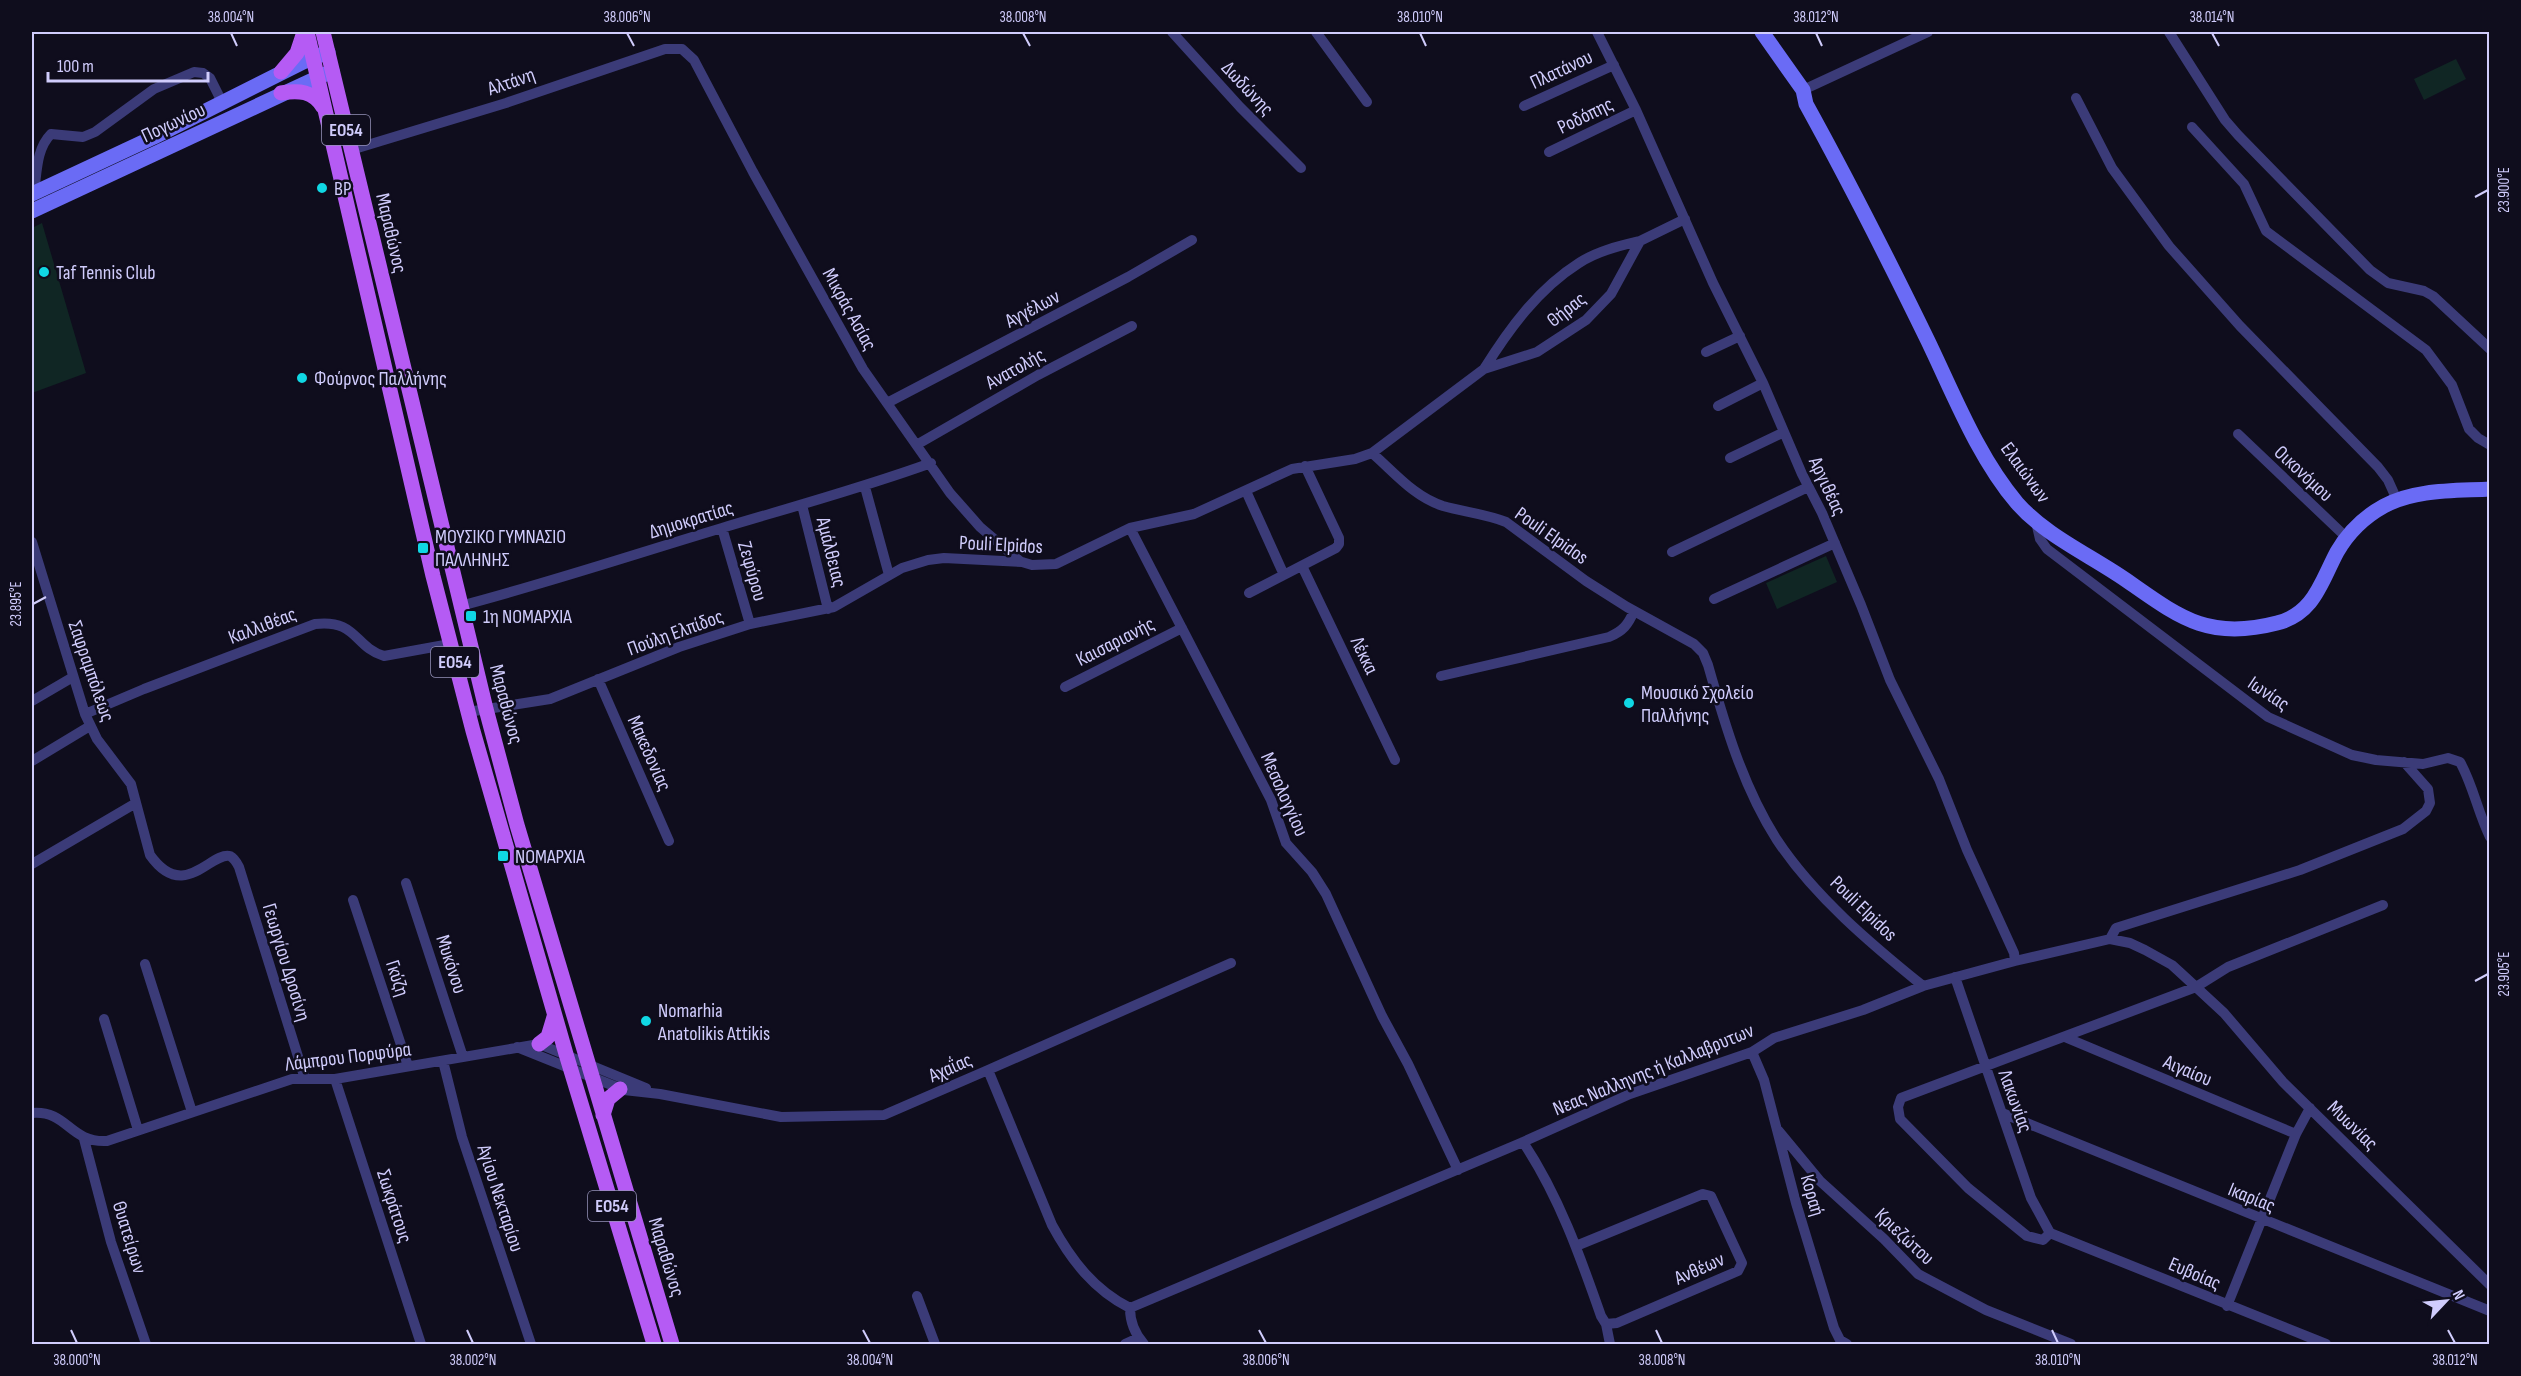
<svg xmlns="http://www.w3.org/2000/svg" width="2521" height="1376" font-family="'Sofia Sans Condensed',sans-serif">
<rect width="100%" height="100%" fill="#0f0d1d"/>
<path fill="#102624" d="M2456 59 2466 79 2424 100 2414 79Z
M42 223 86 373 32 393V228Z
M1826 556 1837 582 1777 609 1766 583Z"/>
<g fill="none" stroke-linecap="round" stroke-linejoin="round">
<path stroke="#3b3b78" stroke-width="10" d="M1172 32 1240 107 1301 168
M1316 32 1367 102
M1597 32 1636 110 1713 283 1763 383 1802 474 1822 513 1861 605 1890 680 1939 779 1967 850 2014 953 2015 961
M2169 32 2225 120 2238 135 2370 270 2388 283 2424 291 2433 296 2490 349
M1803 90 1928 32
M2076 98 2112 168 2169 246 2240 326 2378 467 2388 480 2397 500
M1524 106 1614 65
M2192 127 2244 184 2266 231 2426 350 2452 385 2469 429 2478 438 2490 445
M351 150 506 103 665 49H682L694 60 753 172 863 369 950 493 980 527 1021 562
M1549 152 1636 110
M34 193C37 173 36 149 51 134L83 137 95 132 154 89 194 72 203 73 210 78 222 102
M1706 352 1740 336
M1484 369C1509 329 1538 289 1579 263 1597 251 1619 246 1640 241
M887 403 1128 277 1192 240
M1718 406 1763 383
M2238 434 2347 538
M918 444 1038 375 1132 326
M1372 453 1484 369 1537 352 1586 320 1611 294 1640 241 1685 219
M1730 458 1784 432
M865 487 889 575
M1246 491 1284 575
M802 505 828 609
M2036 522 2040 539 2047 549 2268 717 2352 755 2376 760 2423 764 2448 758 2460 762C2473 785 2478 813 2490 837
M722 528 750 624
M1130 528 1271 800 1286 843 1312 872 1326 894 1382 1016 1408 1064 1458 1170
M32 542 85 714 97 739 131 784 150 855C184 903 211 851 230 856 234 858 237 863 239 867L305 1079
M1672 552 1808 487
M1302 566 1395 760
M1249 593 1336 548 1339 544V538L1305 466
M1714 599 1835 543
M460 606C548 583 635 554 722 528 792 507 862 488 931 463
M1441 676 1609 637C1623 631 1628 625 1634 611
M598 679 669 841
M1065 687 1182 628
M32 701 73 677
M468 712 550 699 679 647 750 624 834 607 902 568 928 560 944 558 1022 562 1032 565 1056 564 1130 528 1194 514 1292 469 1355 459 1372 453C1394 472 1414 497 1443 506 1464 512 1486 514 1506 522L1586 581 1627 607 1694 644 1703 653 1708 665C1725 725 1743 787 1777 840 1814 896 1871 944 1923 986
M85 714 144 689 315 624C357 619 354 647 384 656L450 644
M32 761 90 726
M32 864 136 803
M406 883 463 1057
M353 900 408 1066
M2110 939 2116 928 2300 870 2403 829 2426 811 2430 803 2428 789 2404 762
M145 964 192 1112
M1955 977 2031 1198 2050 1233
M104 1019 138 1130
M2067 1038 2296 1134
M517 1047 624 1090 660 1094 781 1117 884 1115 988 1070 1052 1225C1071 1260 1094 1290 1130 1308 1130 1322 1135 1334 1144 1344
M1752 1052 1764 1080 1796 1203 1834 1328 1840 1340 1847 1344
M443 1061 462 1137 531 1344
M988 1070 1231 963
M335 1079 421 1344
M32 1113C68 1110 69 1143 107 1141L292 1079H335L539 1044 646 1088
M2002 1113 2490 1311
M1777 1129 1820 1181 1884 1239 1918 1274 1986 1310 2071 1344
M84 1139 111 1242 146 1344
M1523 1142C1559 1196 1580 1256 1601 1316L1606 1324 1617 1323 1738 1271 1742 1263 1711 1196 1703 1194 1576 1246
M2050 1233 2043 1240 2027 1236 1968 1188 1900 1119 1898 1107 1901 1098 2196 987 2228 967 2383 905
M2050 1233 2326 1344
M917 1296 935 1344
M2227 1306 2296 1134 2310 1108
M1130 1308 1523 1142 1630 1094 1752 1052 1774 1038 1863 1010 1923 986 2015 961 2110 939 2130 943 2145 950 2172 965 2184 976 2224 1013 2283 1082 2490 1285
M1606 1324 1610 1344
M1125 1344 1138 1338"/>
<path stroke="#6a6bf5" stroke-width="15" d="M1762 32 1803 90 1806 104C1849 182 1889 261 1928 341 1954 395 1978 457 2017 503 2046 536 2090 555 2126 580 2179 617 2208 641 2277 623 2314 614 2321 582 2337 552 2348 533 2364 517 2384 506 2415 489 2455 491 2490 489
M32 194 154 137 303 62 328 52
M32 211 332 71"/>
<path stroke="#b55bf4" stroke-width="15" d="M307 32 433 576 473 731 566 1054 654 1344
M323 32 486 709 517 825 672 1344
M281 72 297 53 304 32
M281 93C299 90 313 91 323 107
M539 1044 548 1037 554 1017
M603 1115 608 1099 620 1089"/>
</g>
<path fill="none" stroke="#d0ccfc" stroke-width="2" d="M231 33 237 46M627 33 634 46M1023 33 1030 46M1420 33 1426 46M1816 33 1822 46M2212 33 2219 46M2475 197 2488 190M33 604 46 597M2475 981 2488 974M71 1330 77 1343M467 1330 473 1343M863 1330 870 1343M1259 1330 1266 1343M1656 1330 1662 1343M2052 1330 2058 1343M2448 1330 2455 1343"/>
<g fill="#10d7e4" stroke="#0f0d1d" stroke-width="2">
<circle cx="322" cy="188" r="6"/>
<circle cx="44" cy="272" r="6"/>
<circle cx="302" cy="378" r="6"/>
<rect x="417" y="542" width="12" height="12" rx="3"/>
<rect x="465" y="610" width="12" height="12" rx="3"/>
<circle cx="1629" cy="703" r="6"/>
<rect x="497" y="850" width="12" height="12" rx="3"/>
<circle cx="646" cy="1021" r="6"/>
</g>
<g text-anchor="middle" stroke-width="5" stroke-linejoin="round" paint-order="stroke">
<g fill="#0f0d1d" stroke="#9693b9" stroke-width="1.5">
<rect x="322" y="115" width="48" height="30" rx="4.5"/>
<rect x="431" y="647" width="48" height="30" rx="4.5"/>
<rect x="588" y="1191" width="48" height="30" rx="4.5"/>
</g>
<g font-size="18" font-weight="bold" fill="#d0ccfc">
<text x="346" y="136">ΕΟ54</text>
<text x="455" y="668">ΕΟ54</text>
<text x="612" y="1212">ΕΟ54</text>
</g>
<g font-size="20" fill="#d0ccfc" stroke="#0f0d1d">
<text transform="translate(1561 69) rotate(-25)" y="7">Πλατάνου</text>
<text transform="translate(511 81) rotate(-19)" y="7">Αλτάνη</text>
<text transform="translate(1248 88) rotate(47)" y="7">Δωδώνης</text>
<text transform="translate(1585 115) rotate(-26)" y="7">Ροδόπης</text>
<text transform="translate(173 122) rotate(-25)" y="7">Πογωνίου</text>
<text transform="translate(392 233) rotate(77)" y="7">Μαραθώνος</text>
<text transform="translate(1032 308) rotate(-28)" y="7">Αγγέλων</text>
<text transform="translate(850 309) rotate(61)" y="7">Μικράς Ασίας</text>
<text transform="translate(1566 309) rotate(-38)" y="7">Θήρας</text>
<text transform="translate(1015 368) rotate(-29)" y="7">Ανατολής</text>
<text transform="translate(2026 472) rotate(54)" y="7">Ελαιώνων</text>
<text transform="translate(2304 473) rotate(43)" y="7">Οικονόμου</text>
<text transform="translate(1828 486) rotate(65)" y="7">Αργιθέας</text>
<text transform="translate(691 519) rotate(-17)" y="7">Δημοκρατίας</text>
<text transform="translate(1552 535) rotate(35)" y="7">Pouli Elpidos</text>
<text transform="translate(1001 544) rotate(3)" y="7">Pouli Elpidos</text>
<text transform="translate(832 552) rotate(76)" y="7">Αμάλθειας</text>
<text transform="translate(753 571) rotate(74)" y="7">Ζεφύρου</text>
<text transform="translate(262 625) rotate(-21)" y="7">Καλλιθέας</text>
<text transform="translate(675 632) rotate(-20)" y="7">Πούλη Ελπίδος</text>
<text transform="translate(1115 641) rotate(-27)" y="7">Καισαριανής</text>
<text transform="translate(1365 655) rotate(64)" y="7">Λέκκα</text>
<text transform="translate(92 671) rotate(71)" y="7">Σαφραμπόλεως</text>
<text transform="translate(2269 693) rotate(34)" y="7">Ιωνίας</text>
<text transform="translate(507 704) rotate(75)" y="7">Μαραθώνος</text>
<text transform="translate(650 753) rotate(66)" y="7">Μακεδονίας</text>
<text transform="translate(1285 794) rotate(66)" y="7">Μεσολογγίου</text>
<text transform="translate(1864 908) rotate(44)" y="7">Pouli Elpidos</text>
<text transform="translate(287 962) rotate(73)" y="7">Γεωργίου Δροσίνη</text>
<text transform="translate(452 964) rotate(72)" y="7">Μυκόνου</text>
<text transform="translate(398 978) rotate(72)" y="7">Γκύζη</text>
<text transform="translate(348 1056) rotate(-7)" y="7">Λάμπρου Πορφύρα</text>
<text transform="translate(950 1067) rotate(-24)" y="7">Αχαΐας</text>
<text transform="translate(1653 1069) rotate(-22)" y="7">Νεας Nαλληνης ή Καλλαβρυτων</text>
<text transform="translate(2188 1070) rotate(23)" y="7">Αιγαίου</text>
<text transform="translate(2016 1101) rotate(70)" y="7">Λακωνίας</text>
<text transform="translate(2353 1125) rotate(44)" y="7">Μυωνίας</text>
<text transform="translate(1813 1195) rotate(74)" y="7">Κοραή</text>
<text transform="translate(2252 1197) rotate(22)" y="7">Ικαρίας</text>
<text transform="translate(501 1198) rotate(72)" y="7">Αγίου Νεκταρίου</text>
<text transform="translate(395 1206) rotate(72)" y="7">Σωκράτους</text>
<text transform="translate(1905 1236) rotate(43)" y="7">Κριεζώτου</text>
<text transform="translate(130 1237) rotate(73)" y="7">Θυατείρων</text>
<text transform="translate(667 1257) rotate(73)" y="7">Μαραθώνος</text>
<text transform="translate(1699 1268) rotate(-24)" y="7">Ανθέων</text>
<text transform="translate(2195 1273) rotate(23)" y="7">Ευβοίας</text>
</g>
<g font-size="20" fill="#d0ccfc" stroke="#0f0d1d" text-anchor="start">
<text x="334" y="195">BP</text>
<text x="56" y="279">Taf Tennis Club</text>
<text x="314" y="385">Φούρνος Παλλήνης</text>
<text x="435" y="543">ΜΟΥΣΙΚΟ ΓΥΜΝΑΣΙΟ<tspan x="435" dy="23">ΠΑΛΛΗΝΗΣ</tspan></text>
<text x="483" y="623">1η ΝΟΜΑΡΧΙΑ</text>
<text x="1641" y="699">Μουσικό Σχολείο<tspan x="1641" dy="23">Παλλήνης</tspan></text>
<text x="515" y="863">ΝΟΜΑΡΧΙΑ</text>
<text x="658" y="1017">Nomarhia<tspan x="658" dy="23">Anatolikis Attikis</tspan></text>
</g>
</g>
<rect width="2521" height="1376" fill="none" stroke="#0f0d1d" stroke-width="66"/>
<g transform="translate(2446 1301) rotate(64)" stroke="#0f0d1d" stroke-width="4.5" paint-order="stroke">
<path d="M0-4.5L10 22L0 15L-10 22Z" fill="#d0ccfc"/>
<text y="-9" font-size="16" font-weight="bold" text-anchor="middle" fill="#d0ccfc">N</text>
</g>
<path d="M48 72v9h160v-9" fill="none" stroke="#d0ccfc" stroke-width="3"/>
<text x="57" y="72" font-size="18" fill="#d0ccfc" stroke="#0f0d1d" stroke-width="4.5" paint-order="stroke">100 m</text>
<rect x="33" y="33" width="2455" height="1310" fill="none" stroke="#d0ccfc" stroke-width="2"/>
<g font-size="15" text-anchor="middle" fill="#d0ccfc">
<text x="231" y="22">38.004°N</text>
<text x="627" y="22">38.006°N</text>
<text x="1023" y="22">38.008°N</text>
<text x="1420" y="22">38.010°N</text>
<text x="1816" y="22">38.012°N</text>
<text x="2212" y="22">38.014°N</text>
<text transform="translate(2504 190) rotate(-90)" y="5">23.900°E</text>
<text transform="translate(16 604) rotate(-90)" y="5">23.895°E</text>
<text transform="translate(2504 974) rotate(-90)" y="5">23.905°E</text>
<text x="77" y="1365">38.000°N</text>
<text x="473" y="1365">38.002°N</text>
<text x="870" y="1365">38.004°N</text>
<text x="1266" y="1365">38.006°N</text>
<text x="1662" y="1365">38.008°N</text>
<text x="2058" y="1365">38.010°N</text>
<text x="2455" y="1365">38.012°N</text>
</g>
</svg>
